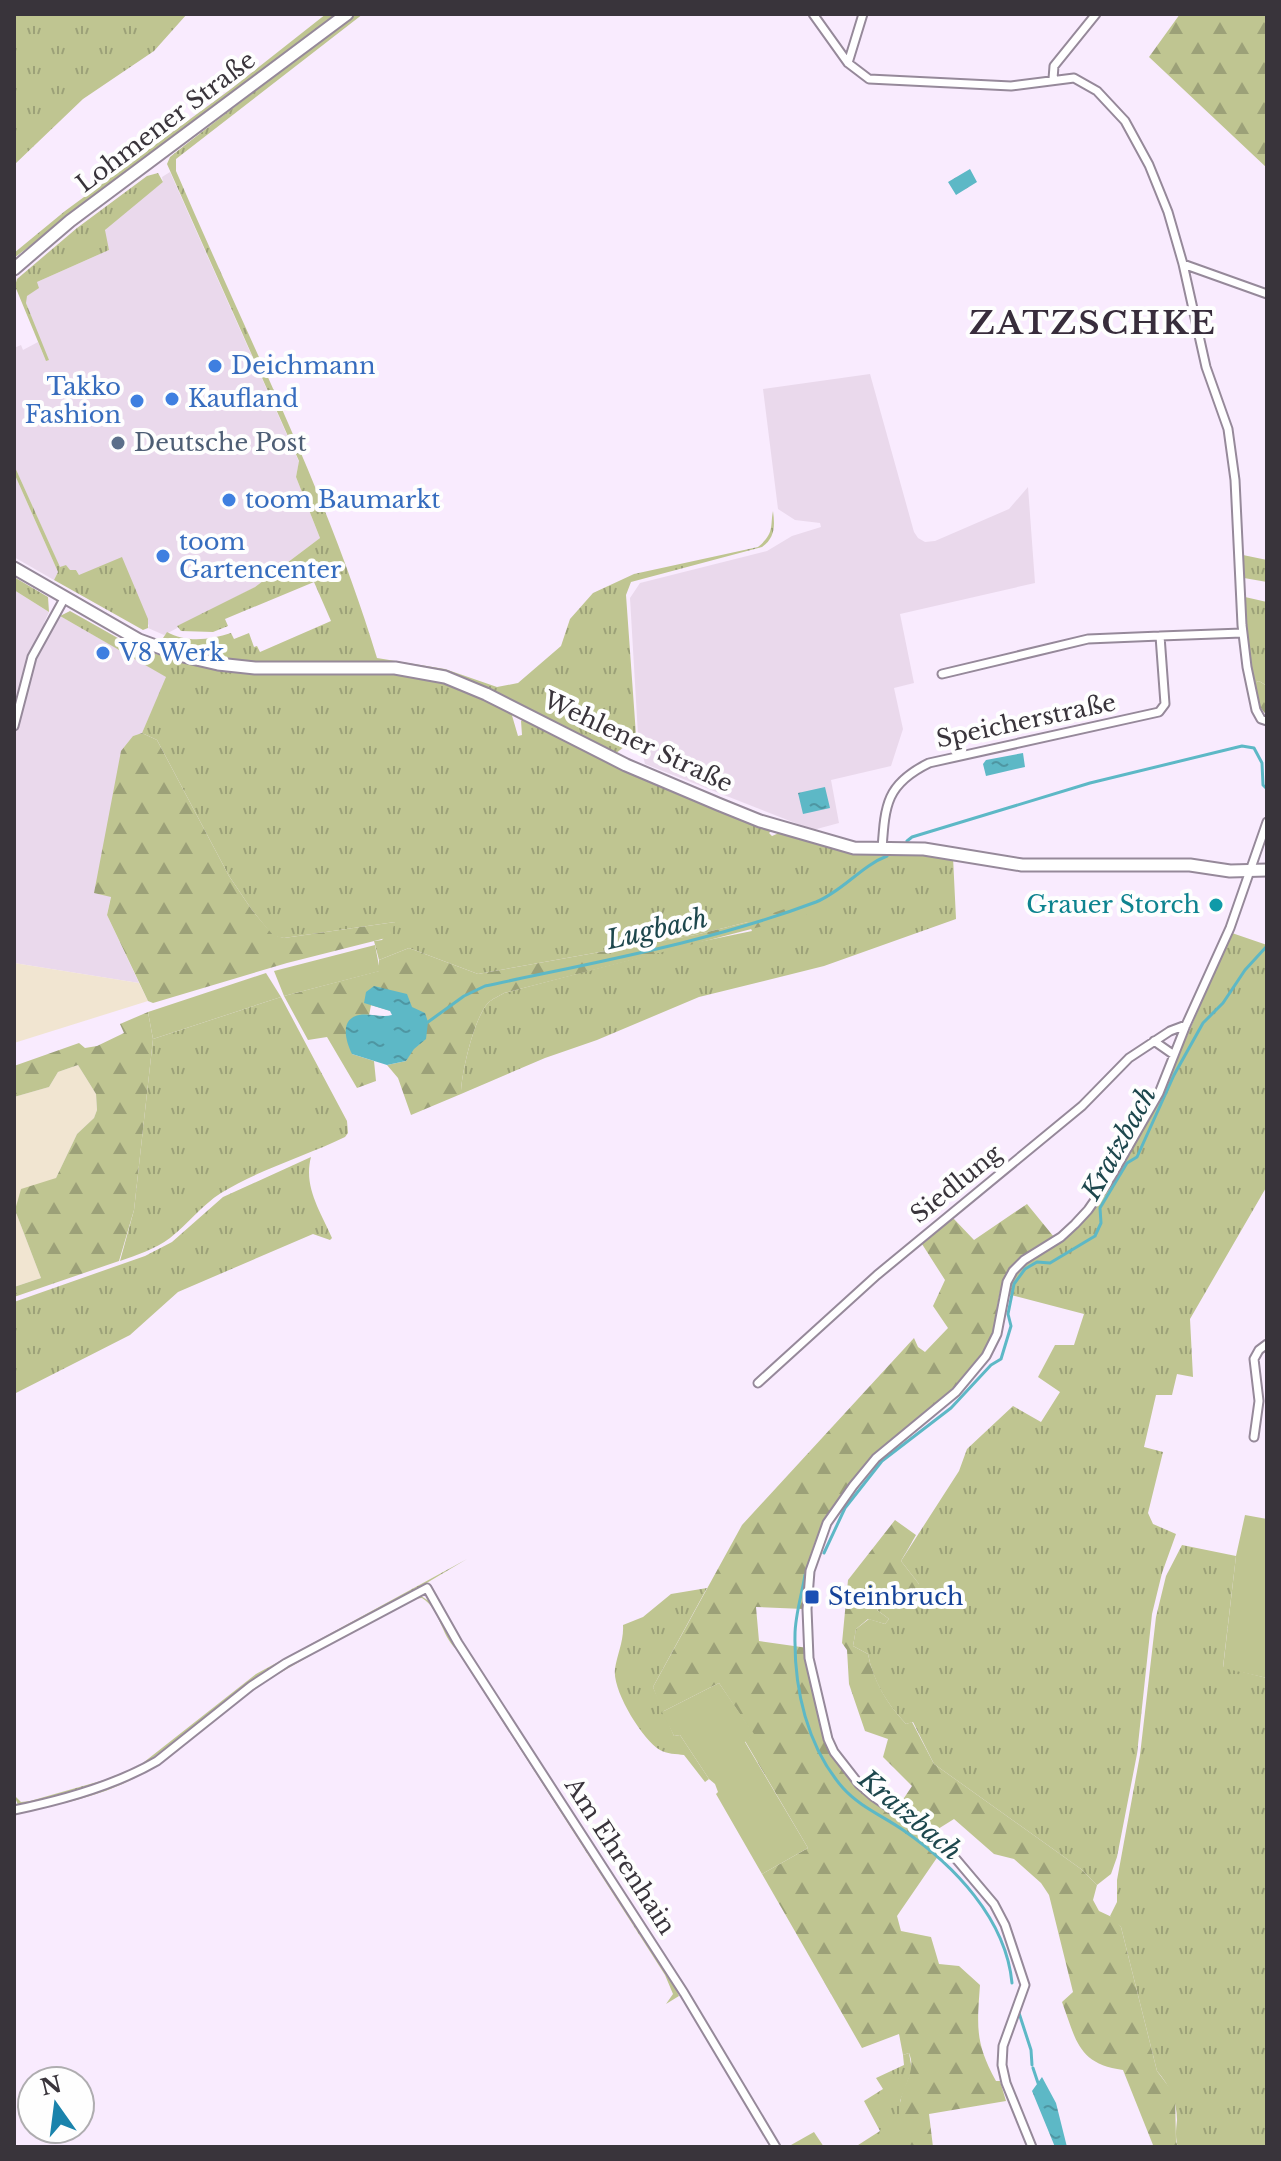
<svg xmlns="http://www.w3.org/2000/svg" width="1281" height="2161" font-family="'Libre Baskerville',serif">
<defs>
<pattern id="grass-tufts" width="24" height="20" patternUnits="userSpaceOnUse" patternTransform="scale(2)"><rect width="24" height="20" fill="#bfc591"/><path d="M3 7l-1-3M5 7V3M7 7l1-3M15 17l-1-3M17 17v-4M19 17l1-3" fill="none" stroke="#9ca178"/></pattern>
<pattern id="forest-firs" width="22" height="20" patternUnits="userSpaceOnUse" patternTransform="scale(2)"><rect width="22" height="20" fill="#bfc591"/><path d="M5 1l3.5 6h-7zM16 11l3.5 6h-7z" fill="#9ca178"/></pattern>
<pattern id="water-ripples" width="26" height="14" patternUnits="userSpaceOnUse" patternTransform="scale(2)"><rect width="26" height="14" fill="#5db8c6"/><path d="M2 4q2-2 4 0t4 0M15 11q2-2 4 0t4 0" fill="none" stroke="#4e96a2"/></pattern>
</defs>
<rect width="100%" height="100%" fill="#f9ebfe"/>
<path fill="#ead9ec" d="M170 172 299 462 296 477 320 538 255 587 164 635 148 628 149 625 79 575 76 570 70 571 66 565 60 568 14 465V348L21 345 23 350 38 342 46 361 26 303V296L37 282 109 250 104 234 107 225 163 182 162 177Z
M870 374 914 532 918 538 925 542 935 541 1009 509 1028 487 1035 583 900 614 914 683 894 688 903 729 891 766 831 780 839 823 813 830 645 764 638 735 630 598 640 583 767 551 792 536 821 527 820 523 795 520 778 509 763 389Z
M14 473 58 572 54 580 14 557Z
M14 590 49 612 44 623 51 627 60 616 167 677 142 733 133 736 95 892 111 896 107 915 139 983 14 963Z"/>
<path fill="#f1e5d1" d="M14 963 139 983 148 1001 14 1043Z
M78 1065 96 1094 97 1110 94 1118 77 1134 56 1178 15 1210 41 1278 14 1287V1097L49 1087 58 1072Z"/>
<path fill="url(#grass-tufts)" d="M14 14H187L154 51 83 99 14 165Z
M326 14H338L14 258V253L65 211 231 89Z
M356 14H363L176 159V171C245 332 326 490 377 658L445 669 497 687 518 683 561 646 570 619 593 593 634 574 758 547C775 533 770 526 773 511 775 526 775 538 762 547L631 582 626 595 636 735 631 736 625 746 615 754 443 672 255 664 222 660 220 656 172 644 163 638 167 632C186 643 210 640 231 633L234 639 249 633 254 647 257 646 260 652 331 621 314 582 225 619 228 626 213 632 181 631 177 626 255 587 320 538 296 477 299 461 167 164 170 157 185 145Z
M158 173 163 182 105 230 109 250 37 282 39 288 27 296 26 303 49 360 46 361 15 286 17 279 77 228 147 176Z
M14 465 60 567 66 565 70 570H76L79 575 122 557 148 619V628L143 630 54 580 58 572 14 473Z
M1243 555 1267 560V582L1244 578Z
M14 577 48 597 49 612 14 590Z
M1245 597 1267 602V686L1259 681 1254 683 1245 627Z
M70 611 132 646 174 660 230 671H394L426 676 465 688 511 712 518 736 522 735 521 721 524 718 622 769 772 830 769 833 772 836 779 833 853 852 924 853 953 857 956 919 824 966 699 997 597 1040 545 1058 461 1094C461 1074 474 1018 488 1003 492 999 499 996 504 993L694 943 752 931 748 922 695 935 478 974 409 948 379 960 374 941 382 940 395 922 284 938 273 936 252 910 229 876 157 740 142 733 166 677 60 616Z
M1232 933 1267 945V1186L1190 1319 1193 1377 1177 1374 1172 1395H1156L1144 1447 1163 1452 1148 1513 1153 1524 1176 1534 1162 1573 1152 1614 1137 1754 1117 1857 1111 1874 1097 1885 1081 1869 934 1764 913 1722 906 1724C887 1704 873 1681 868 1654L853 1646 856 1629 869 1619 885 1624 889 1619 877 1610 893 1591 919 1584 901 1561 959 1471 967 1449 1013 1406 1041 1422 1060 1392 1038 1377 1055 1345H1074L1084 1314 1007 1294C1019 1252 1053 1254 1079 1224 1150 1143 1187 1030 1232 933Z
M281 997 347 1121 348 1133 345 1137C306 1156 258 1170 221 1193 202 1205 188 1224 170 1238 155 1249 137 1255 120 1261L134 1210 153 1039Z
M311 1157C303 1187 321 1212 332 1238L330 1240 313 1234 178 1292 130 1335 14 1394V1302L145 1256 172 1242 223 1197Z
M1182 1545 1236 1556 1223 1667 1267 1678V2147H1178C1175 2138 1176 2130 1177 2120 1177 2100 1169 2085 1157 2071L1121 1927 1110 1916 1117 1902V1880L1140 1755 1156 1617 1166 1576Z
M467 1559 371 1616 284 1661 249 1684 139 1768 60 1796 18 1805 14 1795 21 1802 30 1801 104 1780 139 1766 256 1674Z
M707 1588 653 1687 674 1736 680 1735 709 1779 705 1782 684 1755C677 1754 666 1754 660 1750 642 1739 612 1690 615 1669 617 1654 624 1641 623 1625L643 1617 671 1594Z
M421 1596 432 1603 456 1645 670 1977 679 1996 666 2004 673 1994 665 1975 456 1649C441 1635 440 1609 422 1598L413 1599C362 1629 309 1654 259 1686 219 1711 187 1747 147 1771 108 1796 58 1804 14 1815L131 1778 253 1688 288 1665 411 1598Z
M909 2053 912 2070 900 2101 911 2147H855L880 2131 864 2101 883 2089 876 2078 904 2065 903 2055Z
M814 2132 824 2147H792L791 2145Z"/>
<path fill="url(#forest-firs)" d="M1180 14H1265L1267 168 1149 57Z
M1259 681 1267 686V715C1257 707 1256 695 1254 683Z
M142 733 157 740 229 876 252 910 273 935 284 938 395 922 390 937 287 963 153 1003 148 1001 107 915 111 897 94 893 121 751 133 736Z
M821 896 823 901 813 913 504 993C499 996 492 999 488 1003 474 1018 461 1074 461 1094L411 1115 398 1078 387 1065 406 1061 428 1022 364 1003 371 1005 369 1016 359 1015 352 1054 374 1061 376 1081 357 1088 327 1037 308 1040 284 996 379 971V960L409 948 478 974 695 935 748 922Z
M148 1012 153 1039 134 1210 119 1261 14 1297V1287L41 1278 15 1210 21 1189 56 1178 77 1134 94 1118 97 1110 96 1094 78 1065 58 1072 49 1087 14 1097V1066L79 1043 85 1048 97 1046 124 1033 120 1024Z
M1027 1204 1054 1237C1039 1246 1020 1254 1010 1269 992 1294 1001 1330 982 1356 947 1406 895 1444 850 1484 832 1509 815 1534 808 1564 804 1578 805 1594 804 1609L756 1607 759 1641 808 1648 828 1739 859 1784 945 1846 897 1916 901 1931 931 1937 939 1964 959 1966 980 1985C977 2027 975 2043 996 2081H1000L1006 2101 929 2114 933 2147H911C906 2133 899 2117 900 2103 902 2085 917 2072 909 2053L903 2055 899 2034 862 2048 762 1874 808 1848 745 1741 753 1734 719 1683 662 1712 653 1687 742 1525 914 1338 918 1347 925 1352 948 1328 933 1306 945 1280 922 1244 953 1218 974 1240Z
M895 1520 916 1535 901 1561 919 1584 913 1597 904 1600 893 1591 877 1610 889 1619 885 1624 868 1619 856 1629 853 1646 868 1654C873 1680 887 1704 906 1724L912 1722 934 1764 1081 1869 1097 1885 1093 1900 1099 1911 1114 1918 1121 1927 1157 2071 1175 2095 1176 2141 1178 2147H1156L1153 2145 1123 2070C1078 2064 1076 2040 1062 2002L1073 1992 1049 1895 1041 1883 1014 1859 994 1854 954 1819 938 1829 900 1804 912 1786 883 1757 888 1739 865 1731 849 1684 847 1650 842 1643 848 1580Z"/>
<path fill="#bfc591" d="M375 945 380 971 284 996 274 971Z
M266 973 281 997 153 1039 148 1012Z
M1245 1515 1267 1519V1678L1223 1668 1236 1556Z
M719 1683 754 1734 745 1742 808 1848 762 1874 716 1794 718 1792 715 1784 709 1779 680 1735 674 1736 662 1712Z"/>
<path fill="url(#water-ripples)" d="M970 169 977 182 956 195 948 182Z
M1023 753 1025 767 986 776 983 764 986 760Z
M825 787 830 808 803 814 798 793Z
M374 986 407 994 412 1007 425 1013 428 1022 426 1039 414 1049 406 1061 387 1065 352 1054C346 1042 339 1019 359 1015 370 1013 382 1018 392 1015L390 1011 364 1003 366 992Z
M1042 2077 1056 2103 1067 2147H1055L1032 2091Z"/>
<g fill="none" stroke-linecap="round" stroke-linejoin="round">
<path stroke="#5db8c6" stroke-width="3" d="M907 841 912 837 1090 783 1242 746 1254 748 1262 763 1263 785 1267 789
M428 1022 464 996 485 986C596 962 710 942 816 902 843 891 861 866 887 856
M824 1553 845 1508 882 1461 951 1408 991 1365 1001 1359 1011 1326 1008 1314 1014 1284 1025 1269 1037 1262 1050 1263 1095 1236 1101 1223 1100 1208 1127 1163 1137 1157 1174 1075 1203 1023 1223 1003 1245 970 1267 946
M805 1575C802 1594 795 1615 795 1635 794 1689 807 1747 843 1788 860 1807 883 1816 903 1830 954 1865 1006 1919 1012 1983
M1019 2013 1031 2050 1032 2065
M1033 2068 1038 2083"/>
<g stroke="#96899a" stroke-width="11">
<path id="street" d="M813 14 848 63 869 79 1011 86 1074 78 1097 91 1125 121 1149 165 1168 212 1183 264 1206 367 1228 429 1235 480 1242 625 1247 667 1256 710 1261 719 1267 721
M848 63 863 14
M1053 79 1054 66 1096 14
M1183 264 1267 294
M942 674 1088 639 1160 636
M14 726 32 657 64 599
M882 849C885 805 886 784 929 763L1159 712 1165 704 1160 636 1242 633
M1154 1041 1174 1055
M758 1383 877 1275 1082 1106 1129 1058 1170 1031 1186 1025
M1254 1437 1259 1401 1254 1359 1259 1350 1267 1344
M14 1810C63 1800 114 1786 157 1761L251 1686 286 1663 427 1588 458 1643 684 1993 776 2147
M1032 2147 1006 2083 1002 2065 1003 2046 1025 1985 1005 1925 994 1904 945 1846 874 1797 859 1784 834 1752 828 1739 809 1658 807 1609 810 1571 827 1523 853 1486 876 1458 956 1392 986 1356 997 1334 1007 1282 1013 1271 1024 1260 1061 1237 1075 1224 1088 1210 1111 1177 1159 1093 1186 1025 1230 928 1267 822"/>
</g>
<g stroke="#96899a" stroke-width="15">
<path id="secondary" d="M14 269 70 221 347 14
M14 568 139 640 183 656 218 664 255 668H395L445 677 486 694 626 765 718 804 760 821 854 848 924 849 1022 865H1190L1230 871 1267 870"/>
</g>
<use href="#street" stroke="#fff" stroke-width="7"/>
<use href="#secondary" stroke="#fff" stroke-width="11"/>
</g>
<g fill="#3f7fe0" stroke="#fefefe" stroke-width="3">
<circle cx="215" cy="366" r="8"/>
<circle cx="172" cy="399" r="8"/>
<circle cx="137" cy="401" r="8"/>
<circle cx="229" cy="500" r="8"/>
<circle cx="163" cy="556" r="8"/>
<circle cx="103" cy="653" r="8"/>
</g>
<circle fill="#5c6f8a" stroke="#fefefe" stroke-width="3" cx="118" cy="443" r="8"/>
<circle fill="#0f9aa8" stroke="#fefefe" stroke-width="3" cx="1216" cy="905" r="8"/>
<rect fill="#1a4fb4" stroke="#fefefe" stroke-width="3" x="804" y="1589" width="16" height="16" rx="4"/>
<g text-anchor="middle" stroke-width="8" stroke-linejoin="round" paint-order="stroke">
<g font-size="24" fill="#39343b" stroke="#fefefe">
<text transform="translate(166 122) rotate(-37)" y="8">Lohmener Straße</text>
<text transform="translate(1026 721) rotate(-12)" y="8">Speicherstraße</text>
<text transform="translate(638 742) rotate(25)" y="8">Wehlener Straße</text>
<text transform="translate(956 1184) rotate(-39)" y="8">Siedlung</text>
<text transform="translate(620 1856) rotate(57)" y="8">Am Ehrenhain</text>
</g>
<g font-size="24" fill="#366cbe" stroke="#fefefe" text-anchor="start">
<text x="231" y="374">Deichmann</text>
<text x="121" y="395" text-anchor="end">Takko<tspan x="121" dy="28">Fashion</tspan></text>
<text x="188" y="407">Kaufland</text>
<text x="245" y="508">toom Baumarkt</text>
<text x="179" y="550">toom<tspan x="179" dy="28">Gartencenter</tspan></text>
<text x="119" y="661">V8 Werk</text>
</g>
<g font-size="24" fill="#4e5e75" stroke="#fefefe" text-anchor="start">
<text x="134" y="451">Deutsche Post</text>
</g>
<g font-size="24" fill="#0d838f" stroke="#fefefe" text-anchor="end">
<text x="1200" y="913">Grauer Storch</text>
</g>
<g font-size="24" fill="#164399" stroke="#fefefe" text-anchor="start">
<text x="828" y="1605">Steinbruch</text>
</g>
<g font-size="26" font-style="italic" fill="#1d474d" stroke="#fefefe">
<text transform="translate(657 929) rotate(-13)" y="9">Lugbach</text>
<text transform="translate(1119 1143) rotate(-61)" y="9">Kratzbach</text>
<text transform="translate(910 1815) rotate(40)" y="9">Kratzbach</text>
</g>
<g font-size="32" font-weight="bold" letter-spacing="2" fill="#382d3c" stroke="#fefefe">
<text x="1093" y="334">ZATZSCHKE</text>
</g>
</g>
<rect width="1281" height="2161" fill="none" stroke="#39343b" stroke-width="32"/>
<g transform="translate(56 2105) rotate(346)"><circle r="38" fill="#fefefe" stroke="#afadb0" stroke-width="2"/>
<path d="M0-6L14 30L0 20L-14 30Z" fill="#1a83ac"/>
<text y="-12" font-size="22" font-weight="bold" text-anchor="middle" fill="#39343b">N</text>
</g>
</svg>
